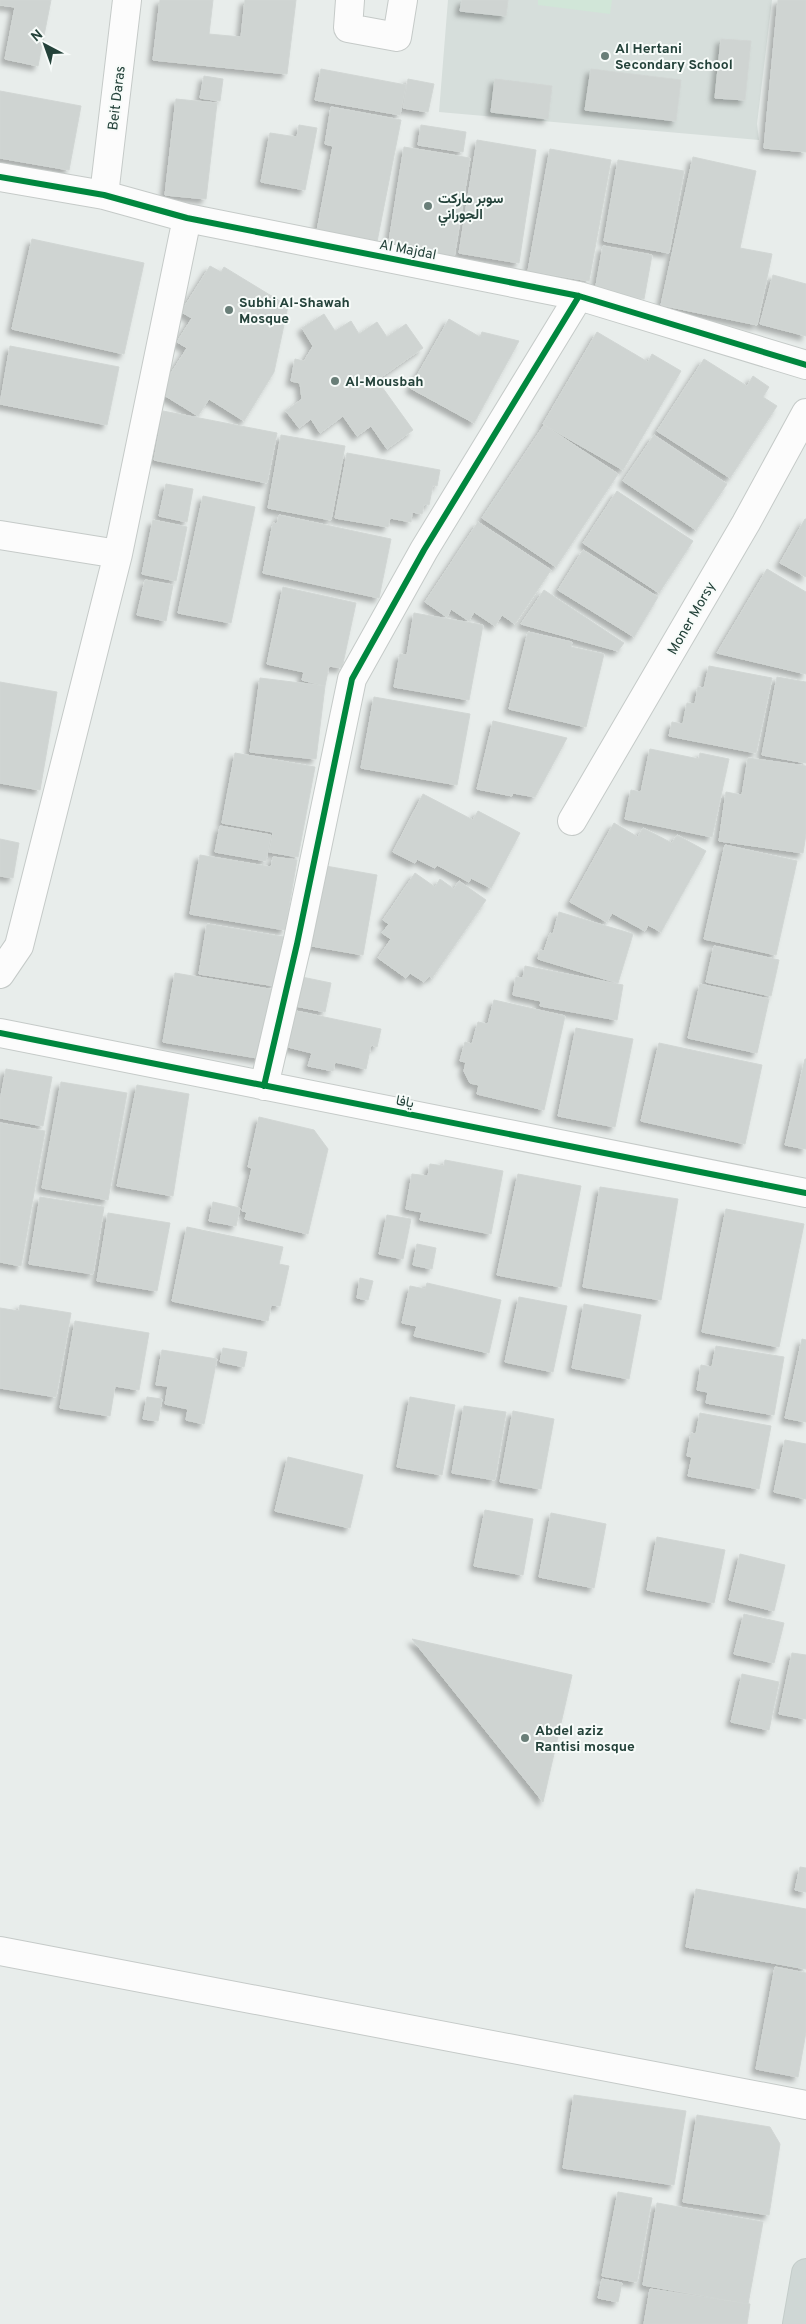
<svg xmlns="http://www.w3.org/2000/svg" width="806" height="2324" font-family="Overpass,Vazirmatn,sans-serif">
<defs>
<filter id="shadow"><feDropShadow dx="-4.5" dy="4.5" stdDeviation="2.5" flood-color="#0004"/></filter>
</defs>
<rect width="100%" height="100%" fill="#e8edeb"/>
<path fill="#d6dedb" d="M448 0H772L757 124 759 140 439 112Z"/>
<path fill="#d1e6d8" d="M538 0H612L610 14 538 5Z"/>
<path fill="#cfd4d2" stroke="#d1d6d4" filter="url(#shadow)" d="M0 0H51L38 66 5 59 15 7 0 5Z
M160 0H213L209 34 241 37 245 0H296L287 74 153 60Z
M462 0H508L506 16 460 11Z
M778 0H806V152L764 148Z
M721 39 751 41 745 100 715 98Z
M321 69 406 85 400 115 315 100Z
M591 69 681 80 676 121 585 110Z
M204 76 223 79 220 101 200 98Z
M408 79 434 84 428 112 403 108Z
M495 79 552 86 548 119 491 112Z
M0 91 81 106 69 170 0 158Z
M176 99 217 103 206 199 165 195Z
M331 107 401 120 376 247 316 236 333 146 325 144Z
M299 125 317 128 305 190 261 182 270 133 297 137Z
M421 125 466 132 463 152 418 145Z
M477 140 536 150 519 263 459 253Z
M404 147 470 158 453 264 387 254Z
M550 149 611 160 589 281 528 271Z
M693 157 756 171 740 248 772 254 757 325 661 305Z
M618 160 684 171 669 253 604 241Z
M32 239 144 263 124 354 12 329Z
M603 246 652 255 644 299 595 291Z
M210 266 221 272 224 267 288 306 274 372 244 421 209 399 198 416 159 392 187 348 177 342 192 318 181 312Z
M773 275 806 284V336L760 324Z
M324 314 335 331 351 321 359 334 377 322 387 337 406 324 423 348 377 380 413 430 387 449 371 426 357 436 343 416 320 433 311 419 299 428 286 411 302 399 300 383 291 381 295 359 304 361 313 346 302 328Z
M449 319 480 337 482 332 519 341 474 423 410 388Z
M597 332 648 362 652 354 681 371 623 470 543 424Z
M10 346 119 367 107 425 0 404Z
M704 359 747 386 753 376 769 387 763 397 777 406 730 478 657 431Z
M163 411 277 433 267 483 154 460Z
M544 425 618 474 556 567 482 518Z
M281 435 345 446 331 520 268 508Z
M654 435 727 484 696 530 623 481Z
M347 453 440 470 437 486 433 485 429 505 424 504 422 514 412 512 411 522 390 518 388 527 335 518Z
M166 484 193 489 187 522 159 516Z
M617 491 693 541 659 593 583 543Z
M203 496 255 507 231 623 178 613Z
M279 515 391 539 379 598 263 573 273 523 277 524Z
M805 519H806V577L780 563Z
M153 520 187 527 176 581 142 574Z
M478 522 551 570 515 624 502 615 495 626 474 612 469 621 451 609 447 617 425 602Z
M583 550 658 597 634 637 558 590Z
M767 569 806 592V674L717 653Z
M145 580 173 585 166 621 137 615Z
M283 587 356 603 342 668 329 666 325 686 302 680 304 672 267 664Z
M544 590 624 643 618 651 521 624Z
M414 613 483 625 469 700 394 687 400 654 407 655Z
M528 632 572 642 571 647 604 654 586 727 509 709Z
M709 666 772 678 756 753 669 736 672 722 683 724 687 703 695 704 698 687 704 688Z
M777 677 806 682V763L762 755Z
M260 678 325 686 316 759 250 752Z
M0 682 57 692 40 790 0 783Z
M374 697 470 714 457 785 361 768Z
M493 721 567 738 535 797 513 793 512 796 477 789Z
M650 749 699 759 700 753 729 759 712 837 625 819 631 790 641 792Z
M235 753 315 767 298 857 269 852 273 832 222 823Z
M748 758 806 766V834L803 853 719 841 726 792 742 795Z
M423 794 473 820 478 811 520 833 491 888 471 878 469 882 437 865 435 868 417 859 415 863 393 852Z
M614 823 638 837 643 828 672 843 677 835 706 851 661 932 648 925 645 931 612 913 607 922 570 902Z
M220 826 271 835 266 861 215 852Z
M0 839 19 843 13 878 0 876Z
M725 845 797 861 776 955 704 939Z
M200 855 271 867 273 857 297 860 285 930 190 914Z
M320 865 377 875 363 955 306 945Z
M415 873 435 887 440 879 454 889 459 881 486 900 432 978 429 976 424 982 410 973 406 978 378 958 391 939 382 933 389 924 383 920Z
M559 912 633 934 618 983 538 959 540 950 544 951 550 933 553 934Z
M207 924 284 937 275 986 199 974Z
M714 946 779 960 771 996 706 982Z
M525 966 623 985 617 1020 540 1006 541 1001 513 995 516 977 523 978Z
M175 973 275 990 263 1059 163 1042Z
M297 976 331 983 325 1012 290 1005Z
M700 984 769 999 757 1053 688 1038Z
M494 1000 565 1016 544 1110 477 1094 479 1085 470 1083 464 1071 466 1062 460 1061 465 1042 472 1044 478 1022 488 1024Z
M296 1011 381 1029 377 1047 371 1045 366 1069 335 1062 333 1071 308 1066 312 1053 288 1047Z
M576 1028 633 1039 615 1127 558 1116Z
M659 1043 762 1065 745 1144 641 1121Z
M805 1059H806V1149L785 1145Z
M6 1069 52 1077 43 1126 0 1118V1101Z
M61 1082 127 1093 108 1200 42 1188Z
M137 1085 189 1094 173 1196 117 1186Z
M259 1117 314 1130 328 1149 308 1234 245 1219 247 1212 242 1211 252 1168 248 1167Z
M0 1123 45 1131 21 1266 0 1262Z
M445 1160 503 1171 491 1234 420 1220 422 1212 406 1209 412 1174 428 1176 430 1164 444 1166Z
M518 1174 581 1186 561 1287 497 1275Z
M600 1187 678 1199 661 1300 583 1287Z
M40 1197 104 1207 93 1274 29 1264Z
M213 1202 240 1208 236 1226 209 1221Z
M726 1209 804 1224 779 1347 702 1332Z
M108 1213 170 1223 157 1291 97 1281Z
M387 1215 411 1219 403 1259 379 1254Z
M187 1227 283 1247 279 1264 289 1266 280 1306 271 1305 268 1321 172 1301Z
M417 1244 436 1248 432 1269 413 1265Z
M360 1278 373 1281 368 1300 357 1298Z
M427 1283 501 1300 489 1353 414 1336 417 1326 402 1323 410 1286 425 1289Z
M519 1297 567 1306 553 1372 505 1362Z
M584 1304 641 1315 629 1379 572 1368Z
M20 1305 71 1313 56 1397 0 1388V1308L19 1311Z
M75 1321 149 1333 139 1390 115 1386 110 1416 60 1408Z
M802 1339 806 1340V1422L785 1418Z
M716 1346 784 1357 774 1415 706 1403 708 1392 697 1390 701 1365 712 1367Z
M223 1348 247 1352 244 1367 220 1362Z
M162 1350 217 1359 204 1424 186 1420 188 1409 165 1404 168 1386 156 1385Z
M147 1397 162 1399 158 1421 143 1419Z
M410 1397 455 1405 442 1475 397 1467Z
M464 1406 506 1412 495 1480 452 1473Z
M513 1411 554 1419 541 1489 500 1482Z
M700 1413 771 1426 759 1489 688 1476 692 1457 687 1456 691 1433 696 1434Z
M785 1440 806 1444V1499L774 1492Z
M288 1457 363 1475 350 1528 275 1511Z
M485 1510 533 1519 523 1575 474 1566Z
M551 1513 606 1524 594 1588 539 1577Z
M657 1537 725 1550 714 1603 647 1590Z
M740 1554 785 1565 774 1611 729 1600Z
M744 1614 784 1623 774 1663 734 1654Z
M412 1639 572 1675 543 1802Z
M792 1653 806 1655V1719L779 1714Z
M742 1674 779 1682 769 1730 731 1722Z
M800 1867 806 1868V1892L795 1890Z
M696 1889 806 1909V1969L686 1947Z
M775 1967 806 1973V2032L798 2077 756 2069Z
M574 2095 686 2111 674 2185 563 2168Z
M697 2115 770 2127 780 2144 769 2215 683 2202Z
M618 2192 652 2198 637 2282 602 2276Z
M657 2203 763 2222 748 2304 643 2285Z
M602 2279 622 2283 618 2302 598 2298Z
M650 2289 750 2304 747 2324H644Z"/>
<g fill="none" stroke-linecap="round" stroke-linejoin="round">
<g stroke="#c5cac8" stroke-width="30">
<path id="minor" d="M350 0 348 28 397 37 403 0
M0 177 104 195 187 218 579 296 806 365
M104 195 127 0
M0 535 118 554
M572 821 746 523 806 413
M0 974 19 946 118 554 187 218
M0 1033 806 1193
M264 1086 297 944 352 679 424 550 579 296
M0 1951 806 2105"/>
</g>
<g stroke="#c3ccc9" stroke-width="30">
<path id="major" d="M797 2324 806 2273"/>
</g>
<use href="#minor" stroke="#fcfcfc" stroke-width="28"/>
<use href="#major" stroke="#cfd7d5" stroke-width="28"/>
<g stroke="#f7fbf9" stroke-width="9">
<path id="cycleway" d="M0 177 104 195 187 218 579 296 806 365
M0 1033 806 1193
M264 1086 297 944 352 679 424 550 579 296"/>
</g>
<use href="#cycleway" stroke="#00873e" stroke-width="6"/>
</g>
<g fill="#697e78" stroke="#f7fbf9" stroke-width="2">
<circle cx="605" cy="56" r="5"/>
<circle cx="428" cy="206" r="5"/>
<circle cx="229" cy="310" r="5"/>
<circle cx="335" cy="381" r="5"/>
<circle cx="525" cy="1738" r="5"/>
</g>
<g text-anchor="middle" stroke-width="4" stroke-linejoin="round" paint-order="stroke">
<g font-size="14" font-weight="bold" fill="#24423a" stroke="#f7fbf9" text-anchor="start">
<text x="615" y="53">Al Hertani<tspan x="615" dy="16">Secondary School</tspan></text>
<text x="438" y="203">سوبر ماركت<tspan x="438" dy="16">الجوراني</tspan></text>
<text x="239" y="307">Subhi Al-Shawah<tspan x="239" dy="16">Mosque</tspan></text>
<text x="345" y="386">Al-Mousbah</text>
<text x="535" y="1735">Abdel aziz<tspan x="535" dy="16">Rantisi mosque</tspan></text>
</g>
<g font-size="14" fill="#24423a" stroke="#f7fbf9">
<text transform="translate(116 98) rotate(-83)" y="5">Beit Daras</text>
<text transform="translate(408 249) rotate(11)" y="5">Al Majdal</text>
<text transform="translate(691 618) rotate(-60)" y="5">Moner Morsy</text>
<text transform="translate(405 1101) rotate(11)" y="5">يافا</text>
</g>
</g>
<g transform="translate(45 45) rotate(319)" stroke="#f7fbf9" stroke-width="4" paint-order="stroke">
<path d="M0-4L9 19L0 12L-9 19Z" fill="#24423a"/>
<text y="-8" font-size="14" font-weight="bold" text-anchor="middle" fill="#24423a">N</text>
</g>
</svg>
